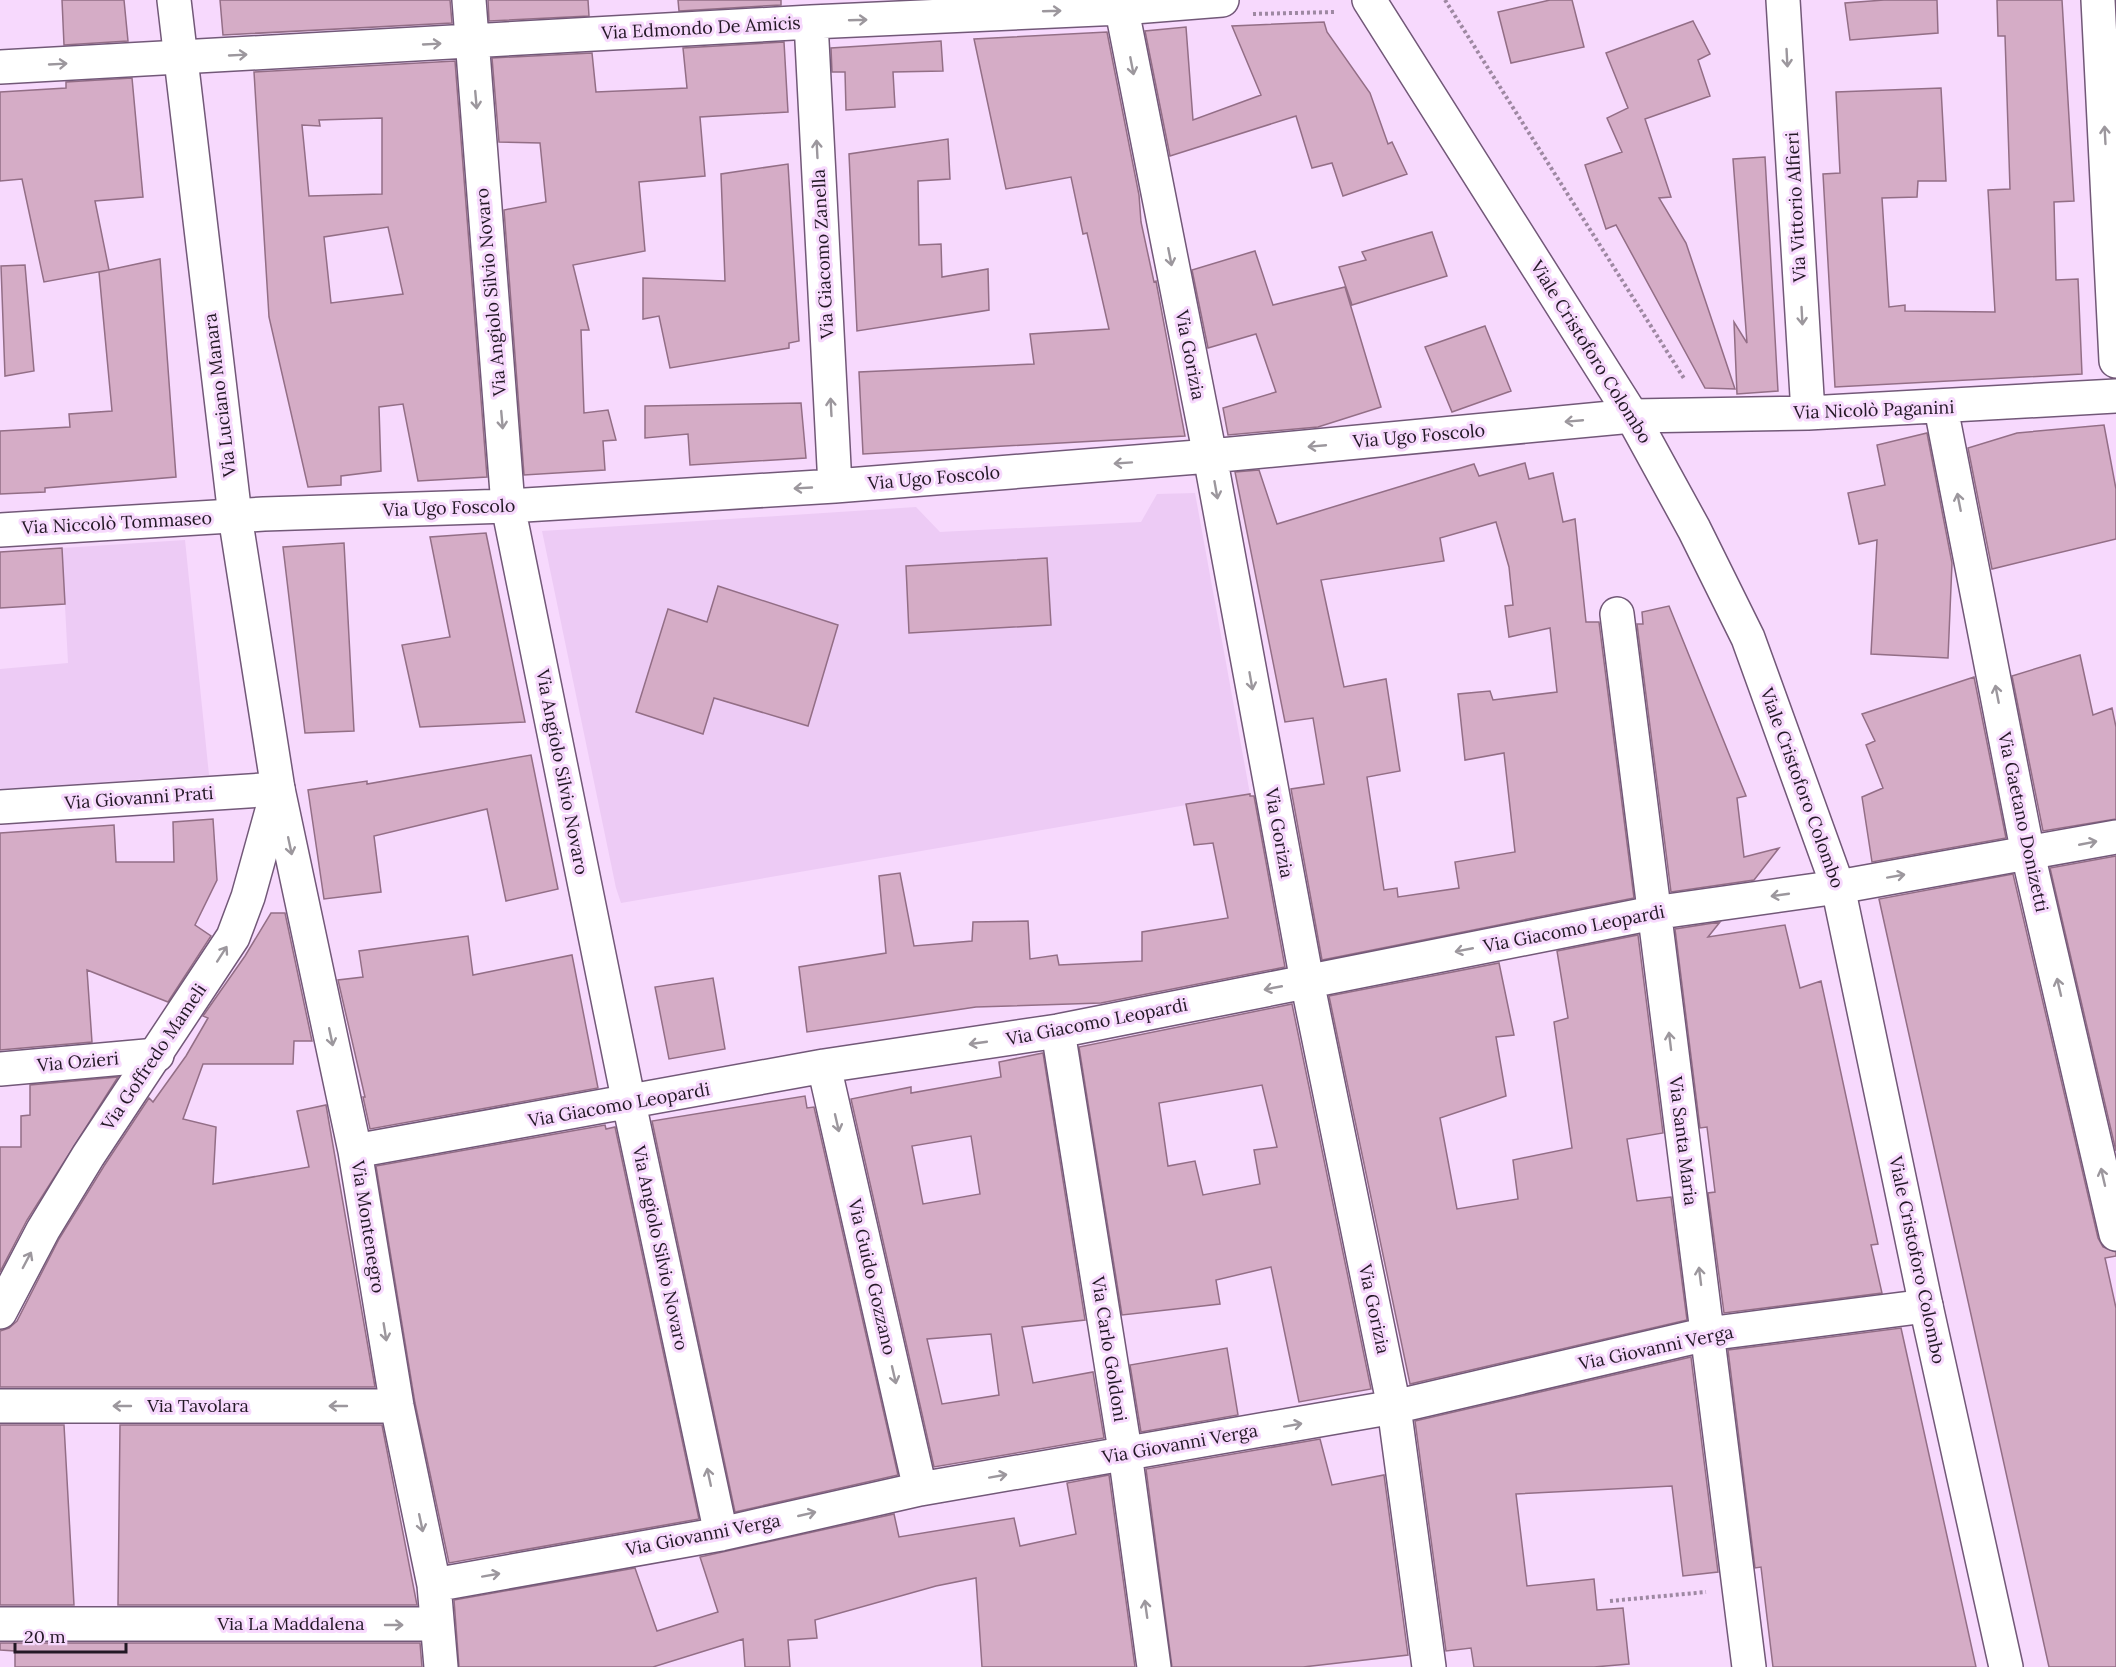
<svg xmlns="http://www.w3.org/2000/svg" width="2116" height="1667" font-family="Lora,serif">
<rect width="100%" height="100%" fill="#f7d9fd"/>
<path fill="#edcbf5" d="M1195 493 1250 794 621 903 616 888 542 531 916 507 940 532 1141 522 1157 494Z
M185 540 209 775 0 789V669L68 663 62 548Z"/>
<path fill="#d5acc6" stroke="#936e86" stroke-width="1.5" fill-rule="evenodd" d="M62 0H124L128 41 64 45Z
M220 0H450L452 23 223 35Z
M488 0H588L589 16 489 21Z
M678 0H781V5L679 11Z
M1550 0H1572L1584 47 1511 63 1498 12Z
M1884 0H1937L1938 33 1850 40 1845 3Z
M1997 0H2062L2074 201 2054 202 2056 280 2078 279 2082 374 1835 387 1823 174 1840 173 1836 92 1941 88 1946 181H1918L1917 197 1882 198 1889 307 1905 305V311L1995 312 1988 190 2010 189 2005 36H1998Z
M1693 21 1710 54 1698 60 1710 96 1645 119 1671 197 1659 198 1686 243 1735 389 1705 388 1616 225 1606 229 1585 165 1622 152 1607 118 1628 108 1606 53Z
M1324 22 1327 32 1370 93 1388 144 1392 142 1407 174 1343 196 1332 163 1312 168 1296 116 1170 156 1145 31 1186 27 1193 120 1261 95 1232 26Z
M1107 32 1139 195 1141 222 1154 282 1156 281 1185 436 863 454 859 372 1034 364 1030 334 1109 329 1087 233 1083 234 1071 177 1006 189 974 39Z
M941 41 943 71 893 72 895 107 846 110 845 72H832L831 48Z
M784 42 788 112 700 117 705 176 639 182 645 251 573 265 589 330H581L584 413 608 410 616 440 603 441 605 470 524 475 504 210 546 202 540 143 499 142 492 58 592 53 596 92 687 88 683 48Z
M455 61 487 477 418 481 403 404 379 407 381 471 341 476V485L308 487 269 317 254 72ZM382 118V194L309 196 302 125 320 126 319 120ZM388 227 403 294 331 303 324 237Z
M132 78 143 197 95 201 109 270 44 282 22 179 0 181V92L66 88V82Z
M948 139 950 179 918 181 919 245 941 244 942 277 988 269 989 310 857 331 849 154Z
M1765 157 1778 391 1737 394 1734 322 1747 343 1733 159Z
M788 164 799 341 789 343V348L670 368 659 316 643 319V278L725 281 721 174Z
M1432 232 1447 276 1352 305 1339 267 1366 260 1362 252Z
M1255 251 1273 305 1345 287 1381 407 1318 427 1228 435 1223 408 1276 392 1256 334 1208 348 1192 270Z
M160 259 176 477 45 488V492L0 494V431L70 427 69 414 112 411 99 272Z
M25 265 34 371 5 376 1 266Z
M1485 326 1511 391 1452 412 1425 347Z
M801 403 806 458 690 465 688 434 645 438V406Z
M2104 425 2116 489V539L1992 569 1968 448 2017 433Z
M1927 433 1952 563 1948 658 1871 654 1877 540 1859 544 1848 493 1885 485 1877 445Z
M1525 463 1529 479 1553 473 1563 522 1575 519 1586 622H1599L1634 898 1322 960 1291 789 1324 784 1313 718 1285 722 1235 472 1259 470 1277 524 1474 464 1479 476ZM1496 522 1509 567 1513 605 1505 606 1509 637 1550 628 1557 692 1493 700 1490 691 1458 694 1465 760 1504 753 1515 852 1455 862 1459 888 1398 897 1397 888 1384 890 1367 777 1400 771 1386 679 1344 687 1321 580 1444 561 1440 538Z
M486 533 525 722 420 727 402 645 450 637 430 537Z
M344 543 354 731 305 733 283 547Z
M62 548 65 604 0 608V552Z
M1047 558 1051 625 909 633 906 566Z
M718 586 838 625 808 726 714 698 703 734 636 712 668 609 707 622Z
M1669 606 1746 796 1737 798 1744 857 1779 848 1754 880 1671 892 1637 624H1643L1642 612Z
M2080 655 2093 715 2112 708 2116 727V819L2043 831 2012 676Z
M1974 677 2006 838 1872 862 1862 797 1883 788 1866 745 1875 741 1862 714Z
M531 755 558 889 506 901 487 809 374 836 381 892 324 899 308 790 367 781V784Z
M1250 794V796H1254L1285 967 1101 1003 976 1007 807 1032 799 967 886 953 879 876 900 873 914 946 972 941 973 922 1028 921 1030 959 1057 955 1059 965 1142 961V932L1228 918 1213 843 1194 845 1186 804Z
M213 819 217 880 195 925 211 936 168 1002 87 970 92 1042 0 1050V833L114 825 116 862H174L173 822Z
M2116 856V1151L2050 868Z
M2013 874 2098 1238 2103 1247 2116 1252V1256L2105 1258 2116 1308V1667H2049L1879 899Z
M271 913H285L312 1041H294L293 1064H203L183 1119 216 1127 213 1184 309 1167 297 1111 326 1105 375 1387H0V1331L9 1328 17 1321 59 1239 104 1166 149 1098 153 1102 186 1056 208 1018 203 1016 245 956Z
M1720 922 1708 937 1785 925 1800 988 1821 981 1878 1244 1871 1245 1882 1293 1724 1313 1708 1193 1715 1192 1707 1127 1700 1128 1675 929Z
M1638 935 1663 1133 1627 1139 1637 1201 1671 1197 1687 1320 1410 1384 1329 996 1499 963 1514 1035 1496 1037 1506 1096 1440 1118 1457 1209 1518 1199 1513 1160 1572 1148 1554 1022 1568 1018 1557 951Z
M468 936 473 975 572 955 598 1088 370 1129 363 1097H365L338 980 363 977 359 951Z
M713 978 725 1049 669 1059 655 987Z
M1292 1004 1371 1389 1299 1402 1271 1267 1216 1280 1220 1304 1122 1315 1079 1047ZM1262 1085 1277 1147 1254 1150 1260 1184 1203 1195 1195 1161 1168 1166 1159 1103Z
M1043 1053 1085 1320 1022 1327 1033 1383 1093 1372 1104 1438 934 1467 851 1099 911 1087V1093L1001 1077 999 1062ZM971 1136 980 1194 923 1204 912 1146ZM991 1334 999 1395 942 1404 927 1339Z
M118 1077 27 1220 0 1272V1147H21V1116L30 1115V1085Z
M805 1096 807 1108 814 1107 898 1475 735 1512 652 1121Z
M605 1125 606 1129 615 1127 699 1519 449 1563 415 1403 376 1166Z
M1901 1328 1976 1667H1773L1761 1567 1755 1568 1728 1350Z
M1227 1348 1238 1415 1141 1432 1130 1365Z
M1691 1357 1718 1572 1683 1576 1672 1486 1516 1494 1527 1586 1594 1579 1597 1610 1623 1608 1629 1664 1594 1667H1474L1471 1648 1446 1651 1415 1421Z
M0 1425H64L74 1605H0Z
M120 1425H382L417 1605H118Z
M1320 1439 1332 1485 1384 1475 1408 1655 1303 1667H1172L1146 1469Z
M1109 1475 1135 1667H982L976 1578 936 1586 815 1620 817 1638 788 1640 790 1667H745L743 1639 653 1667H459L454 1600 635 1568 657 1631 718 1612 700 1557 894 1514 899 1537 1014 1518 1020 1546 1076 1534 1067 1483Z
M0 1643H420L422 1667H15V1651L0 1650Z"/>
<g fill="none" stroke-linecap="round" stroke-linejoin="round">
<g stroke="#725878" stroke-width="36">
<path id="street" d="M469 0 508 506 629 1103 721 1534
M1120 0 1210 456 1307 981 1394 1407 1429 1667
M1783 0 1808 413
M2098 0 2116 361
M811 22 835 486
M0 67 811 22 1121 8 1222 0
M1941 408 2028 854 2116 1234
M0 530 264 514 508 506 835 486 1210 456 1632 416 1808 413 2116 396
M1617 614 1749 1667
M0 807 278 789 355 1151 397 1406 434 1585 441 1667
M1058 1031 1123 1438 1154 1667
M824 1066 920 1489
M0 1069 157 1055
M355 1151 824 1066 1058 1031 1653 913 1838 887 2116 837
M0 1406H397
M434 1585 721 1534 920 1489 1394 1407 1707 1334 1926 1306
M0 1624H437"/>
</g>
<g stroke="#725878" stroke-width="36">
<path id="secondary" d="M1369 0 1632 416 1694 529 1748 638 1838 887 1926 1306 2006 1667
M0 1312 43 1230 88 1156 233 937 248 897 278 789 235 516 174 0"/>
</g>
<path stroke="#9e88a2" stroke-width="4" stroke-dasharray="3 3" stroke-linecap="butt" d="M1445 0 1685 380
M1253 14 1335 12
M1610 1601 1706 1592"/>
<use href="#street" stroke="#fff" stroke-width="33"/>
<use href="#secondary" stroke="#fff" stroke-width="33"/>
</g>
<defs><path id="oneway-shaft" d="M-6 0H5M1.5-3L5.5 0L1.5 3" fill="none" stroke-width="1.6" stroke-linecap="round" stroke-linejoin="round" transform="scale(1.5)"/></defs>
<g stroke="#9c979d">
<use href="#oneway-shaft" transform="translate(1052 11) rotate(-2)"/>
<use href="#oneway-shaft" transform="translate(858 20) rotate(-2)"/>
<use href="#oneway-shaft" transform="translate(432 44) rotate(-3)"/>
<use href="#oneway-shaft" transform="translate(238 55) rotate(-3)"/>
<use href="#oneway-shaft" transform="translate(1787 58) rotate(87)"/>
<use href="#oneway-shaft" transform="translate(58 64) rotate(-3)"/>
<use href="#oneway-shaft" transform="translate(1132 66) rotate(79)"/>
<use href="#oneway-shaft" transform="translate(476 100) rotate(85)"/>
<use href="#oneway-shaft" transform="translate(2105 135) rotate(-93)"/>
<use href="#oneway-shaft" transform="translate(817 149) rotate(-93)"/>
<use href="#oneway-shaft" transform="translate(1170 257) rotate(79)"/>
<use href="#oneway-shaft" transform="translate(1802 316) rotate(87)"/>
<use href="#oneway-shaft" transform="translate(831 407) rotate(-93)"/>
<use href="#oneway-shaft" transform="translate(502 420) rotate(85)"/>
<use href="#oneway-shaft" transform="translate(1574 421) rotate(175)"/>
<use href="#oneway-shaft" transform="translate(1317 446) rotate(175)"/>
<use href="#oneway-shaft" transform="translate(1123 463) rotate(176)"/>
<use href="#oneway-shaft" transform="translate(803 488) rotate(177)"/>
<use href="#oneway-shaft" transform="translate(1216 490) rotate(80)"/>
<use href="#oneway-shaft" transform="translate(1959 502) rotate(-101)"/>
<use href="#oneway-shaft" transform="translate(1251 681) rotate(80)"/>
<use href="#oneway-shaft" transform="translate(1997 694) rotate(-101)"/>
<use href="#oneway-shaft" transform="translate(2088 843) rotate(-11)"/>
<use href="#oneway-shaft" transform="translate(290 846) rotate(78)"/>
<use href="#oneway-shaft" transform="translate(1896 876) rotate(-10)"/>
<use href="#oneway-shaft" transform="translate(1780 895) rotate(172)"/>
<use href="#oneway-shaft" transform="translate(1464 950) rotate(169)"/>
<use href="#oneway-shaft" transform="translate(222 954) rotate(-57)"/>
<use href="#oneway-shaft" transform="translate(2059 987) rotate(-103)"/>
<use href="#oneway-shaft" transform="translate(1273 988) rotate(169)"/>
<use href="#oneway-shaft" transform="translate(331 1037) rotate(78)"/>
<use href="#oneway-shaft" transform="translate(1670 1041) rotate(-97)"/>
<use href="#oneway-shaft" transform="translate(978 1043) rotate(172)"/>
<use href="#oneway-shaft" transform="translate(837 1123) rotate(77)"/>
<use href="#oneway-shaft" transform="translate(2103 1177) rotate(-103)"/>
<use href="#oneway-shaft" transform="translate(27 1260) rotate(-62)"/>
<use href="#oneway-shaft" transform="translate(1700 1276) rotate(-97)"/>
<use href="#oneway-shaft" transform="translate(385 1332) rotate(81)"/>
<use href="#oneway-shaft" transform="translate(894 1375) rotate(77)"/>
<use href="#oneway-shaft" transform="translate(122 1406) rotate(180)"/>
<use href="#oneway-shaft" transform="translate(338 1406) rotate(180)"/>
<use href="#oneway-shaft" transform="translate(1293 1425) rotate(-10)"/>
<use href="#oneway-shaft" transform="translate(998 1476) rotate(-10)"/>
<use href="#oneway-shaft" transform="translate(709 1477) rotate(-102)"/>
<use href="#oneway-shaft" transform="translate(807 1514) rotate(-13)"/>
<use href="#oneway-shaft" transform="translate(421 1523) rotate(78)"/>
<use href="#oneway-shaft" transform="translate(491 1575) rotate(-10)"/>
<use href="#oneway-shaft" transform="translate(1146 1609) rotate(-98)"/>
<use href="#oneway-shaft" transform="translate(394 1625)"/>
</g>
<g text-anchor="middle" stroke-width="6" stroke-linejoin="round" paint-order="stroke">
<g font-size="18" fill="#231825" stroke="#f7d9fd">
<text transform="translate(701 28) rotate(-3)" y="6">Via Edmondo De Amicis</text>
<text transform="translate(1796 207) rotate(-93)" y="6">Via Vittorio Alfieri</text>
<text transform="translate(823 254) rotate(-93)" y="6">Via Giacomo Zanella</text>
<text transform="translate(491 292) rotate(-95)" y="6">Via Angiolo Silvio Novaro</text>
<text transform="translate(1591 352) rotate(58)" y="6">Viale Cristoforo Colombo</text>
<text transform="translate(1190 355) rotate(79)" y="6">Via Gorizia</text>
<text transform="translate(220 395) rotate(-97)" y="6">Via Luciano Manara</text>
<text transform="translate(1874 410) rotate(-2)" y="6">Via Nicolò Paganini</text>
<text transform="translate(1419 436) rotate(-5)" y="6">Via Ugo Foscolo</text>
<text transform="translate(934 478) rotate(-5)" y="6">Via Ugo Foscolo</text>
<text transform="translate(449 508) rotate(-2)" y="6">Via Ugo Foscolo</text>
<text transform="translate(117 523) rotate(-3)" y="6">Via Niccolò Tommaseo</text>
<text transform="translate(562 772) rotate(79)" y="6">Via Angiolo Silvio Novaro</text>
<text transform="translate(1802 788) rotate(70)" y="6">Viale Cristoforo Colombo</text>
<text transform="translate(139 798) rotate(-4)" y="6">Via Giovanni Prati</text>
<text transform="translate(2023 822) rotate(78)" y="6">Via Gaetano Donizetti</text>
<text transform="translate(1279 833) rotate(80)" y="6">Via Gorizia</text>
<text transform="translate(1574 929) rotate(-11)" y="6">Via Giacomo Leopardi</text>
<text transform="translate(1097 1022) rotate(-11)" y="6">Via Giacomo Leopardi</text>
<text transform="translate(154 1057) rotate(-56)" y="6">Via Goffredo Mameli</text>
<text transform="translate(78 1062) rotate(-5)" y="6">Via Ozieri</text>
<text transform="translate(619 1105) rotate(-10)" y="6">Via Giacomo Leopardi</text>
<text transform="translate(1683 1141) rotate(83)" y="6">Via Santa Maria</text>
<text transform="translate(368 1227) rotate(81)" y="6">Via Montenegro</text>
<text transform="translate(660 1248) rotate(78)" y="6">Via Angiolo Silvio Novaro</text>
<text transform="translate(1917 1260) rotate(78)" y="6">Viale Cristoforo Colombo</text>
<text transform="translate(872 1277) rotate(77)" y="6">Via Guido Gozzano</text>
<text transform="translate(1374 1309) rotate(78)" y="6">Via Gorizia</text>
<text transform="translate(1656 1348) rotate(-12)" y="6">Via Giovanni Verga</text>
<text transform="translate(1109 1349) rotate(81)" y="6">Via Carlo Goldoni</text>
<text x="198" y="1412">Via Tavolara</text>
<text transform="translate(1180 1444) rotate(-10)" y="6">Via Giovanni Verga</text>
<text transform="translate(703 1535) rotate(-11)" y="6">Via Giovanni Verga</text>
<text x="291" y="1630">Via La Maddalena</text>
</g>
</g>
<path d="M15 1643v9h111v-9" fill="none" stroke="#231825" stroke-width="3"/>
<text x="24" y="1643" font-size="18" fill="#231825" stroke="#f7d9fd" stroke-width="4.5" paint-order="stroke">20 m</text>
</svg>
